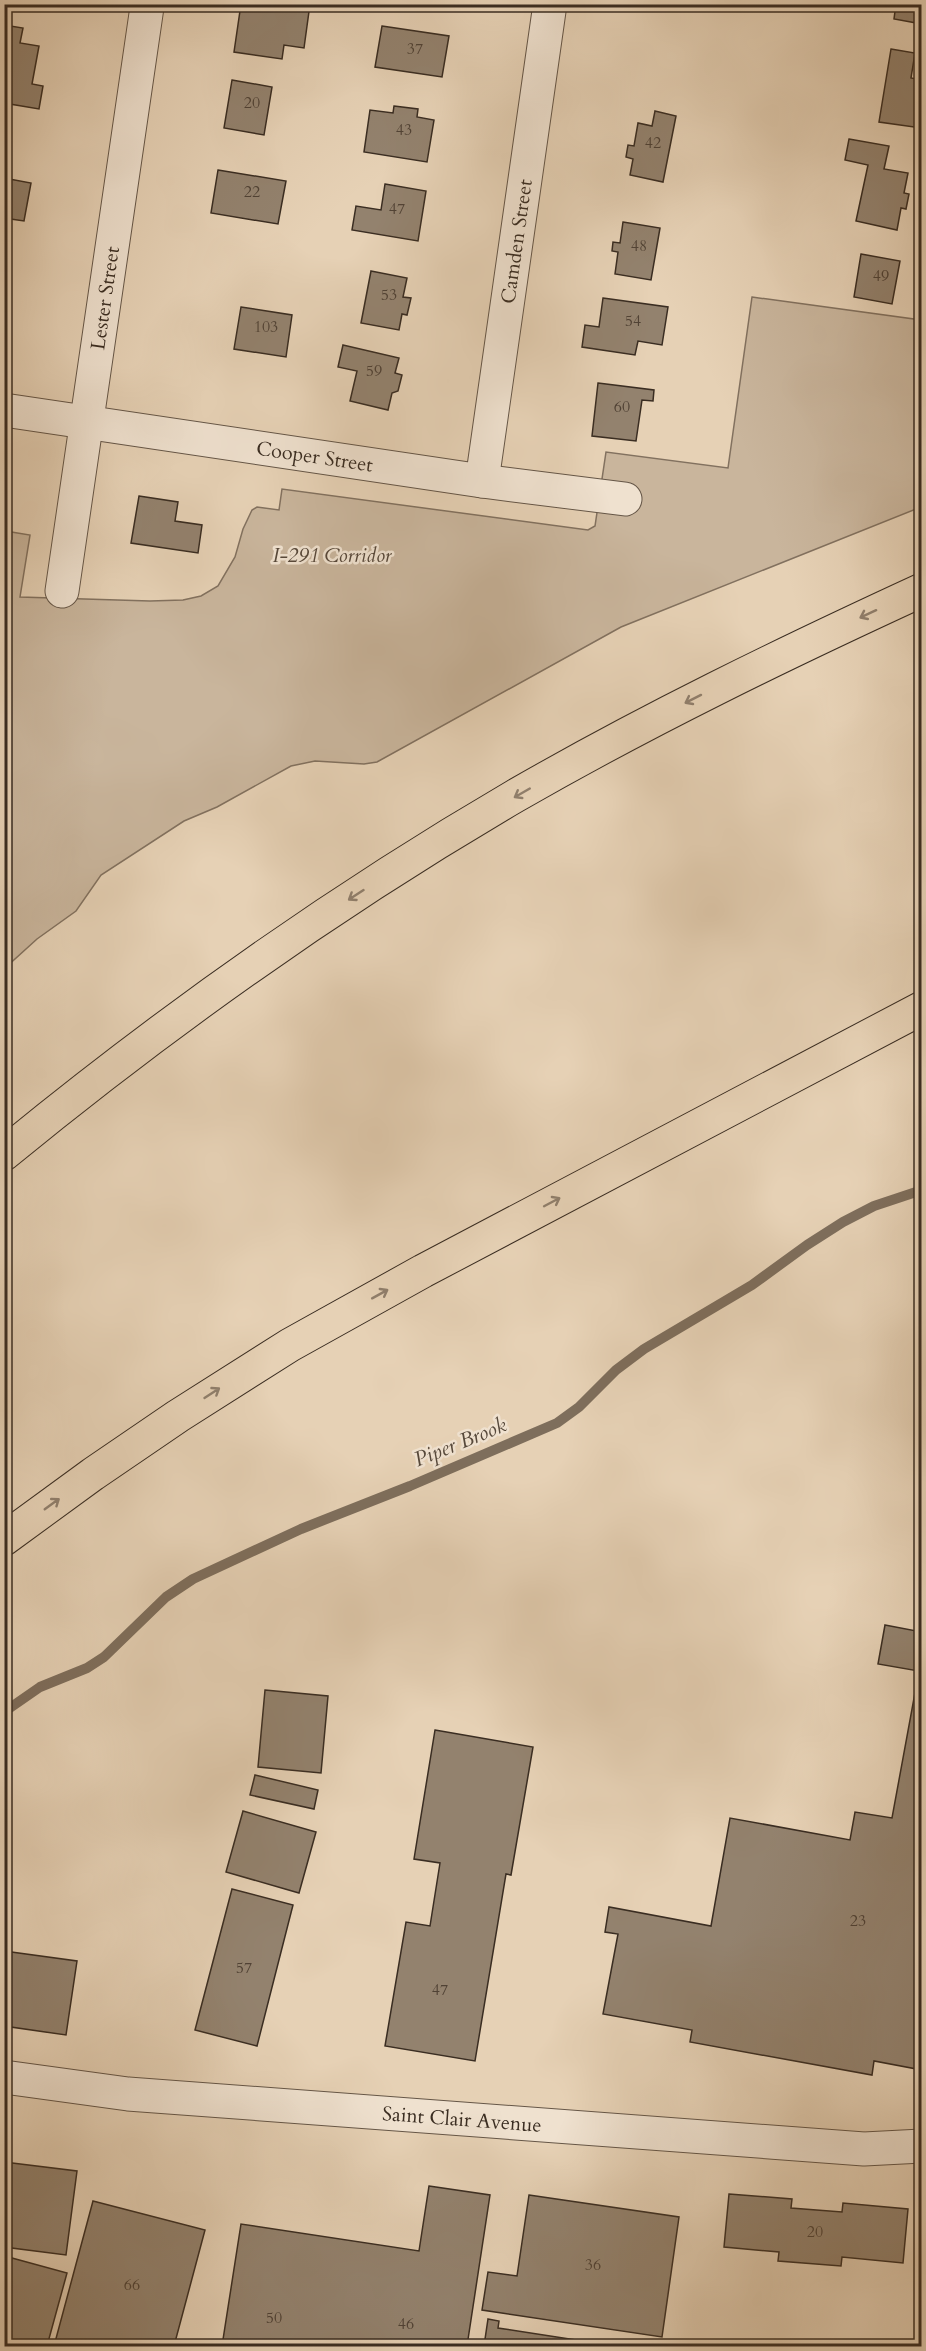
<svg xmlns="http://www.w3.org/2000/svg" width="926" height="2351" font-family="Cardo,serif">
<rect width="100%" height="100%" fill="#e6d1b5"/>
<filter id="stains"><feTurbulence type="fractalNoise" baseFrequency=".00333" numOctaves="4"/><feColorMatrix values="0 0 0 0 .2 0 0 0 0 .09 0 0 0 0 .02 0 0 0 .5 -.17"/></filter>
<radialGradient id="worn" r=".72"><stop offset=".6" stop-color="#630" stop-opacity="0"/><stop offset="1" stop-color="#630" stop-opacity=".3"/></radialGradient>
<path fill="#c9b59c" stroke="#82715f" stroke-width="1.5" d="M752 297 921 320V507L621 627 377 762 364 764 315 761 291 766 217 807 184 821 101 875 76 911 37 939 5 968V531L30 535 20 597 150 601 183 600 201 596 218 586 235 557 243 529 252 510 257 507 279 510 282 489 588 530 595 526 606 452 728 468Z"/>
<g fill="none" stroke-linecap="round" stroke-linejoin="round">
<path stroke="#7e6e5c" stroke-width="10" d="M4 1712 40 1687 87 1668 104 1657 166 1597 193 1579 301 1529 410 1486 557 1423 579 1407 616 1370 644 1349 752 1285 807 1245 843 1222 874 1206 922 1190"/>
</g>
<path fill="#93826e" stroke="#3a2d22" stroke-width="1.5" d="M241 4H310L304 48 284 45 282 59 234 52Z
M896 4H922V24L894 19Z
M4 25 23 28 20 43 39 46 32 84 43 86 39 109 4 103Z
M382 26 449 36 442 77 375 67Z
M891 49 915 53 911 78 922 80 921 128 879 122Z
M232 80 272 87 264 135 224 128Z
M394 106 418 109 417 117 434 120 427 162 364 152 370 110 393 113Z
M655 111 676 116 663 182 630 175 633 159 626 157 628 145 634 146 638 123 652 126Z
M849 139 889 146 884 169 908 173 904 193 909 194 906 209 901 208 897 230 856 221 868 165 845 160Z
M218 170 286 181 278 224 211 213Z
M4 178 31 183 24 221 4 218Z
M385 184 426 191 418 241 352 230 356 206 381 210Z
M623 222 660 228 651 280 615 274 618 252 612 251 613 242 620 243Z
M861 254 900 261 892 304 854 297Z
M371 271 407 278 403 297 411 298 407 315 402 314 399 330 361 323Z
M603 298 668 307 662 345 638 341 635 355 582 347 585 325 599 327Z
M241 307 292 315 286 357 234 349Z
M343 345 399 358 395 373 402 375 398 391 392 393 388 410 350 401 357 371 338 367Z
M598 383 654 390 653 401 642 400 636 441 592 436Z
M139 496 178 502 175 521 202 525 198 553 131 543Z
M885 1625 922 1632V2070L874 2061 872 2075 690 2042 692 2030 603 2014 618 1934 605 1932 609 1907 711 1926 730 1818 850 1840 855 1812 892 1818 919 1671 878 1664Z
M265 1690 328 1696 321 1773 258 1767Z
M435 1730 533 1747 511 1875 506 1874 475 2061 385 2046 406 1922 430 1926 440 1863 414 1859Z
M255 1775 318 1790 314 1809 250 1795Z
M243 1811 316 1832 299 1893 226 1872Z
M232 1889 293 1905 257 2046 195 2030Z
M4 1951 77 1961 66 2035 4 2026Z
M4 2162 77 2171 66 2255 4 2247Z
M429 2186 490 2195 467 2346H222L241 2224 419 2251Z
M729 2194 792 2199 791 2208 842 2212 843 2203 908 2209 903 2263 842 2257 841 2266 778 2261 779 2252 724 2247Z
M529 2195 679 2217 662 2337 482 2310 488 2272 517 2276Z
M93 2201 205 2230 174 2346H54Z
M12 2258 67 2273 47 2346H4V2286Z
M488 2319 499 2321 498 2328 615 2346H484Z
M666 2340 762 2346H666Z"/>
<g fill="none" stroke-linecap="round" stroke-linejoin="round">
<g stroke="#655647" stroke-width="35">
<g id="street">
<path id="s1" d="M4 410 482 481 625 499"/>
<path id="s2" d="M482 481 550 4"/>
<path id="s3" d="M62 591 147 7"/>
<path id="s4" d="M4 2077 128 2094 864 2149 922 2146"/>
</g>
</g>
<g stroke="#3a2d22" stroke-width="35">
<path id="highway" d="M4 1154C165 1022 335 901 515 796 647 720 783 654 922 590
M4 1539 93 1474 178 1416 290 1345 423 1271 922 1008"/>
</g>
<use href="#street" stroke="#efe1cf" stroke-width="33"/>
<use href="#highway" stroke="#e6d1b5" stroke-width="33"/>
</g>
<defs><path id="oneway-shaft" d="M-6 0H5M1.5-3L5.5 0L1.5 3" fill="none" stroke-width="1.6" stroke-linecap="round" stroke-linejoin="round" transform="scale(1.5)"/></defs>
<g stroke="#907f6c">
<use href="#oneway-shaft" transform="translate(868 614) rotate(155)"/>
<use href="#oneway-shaft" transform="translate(693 699) rotate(153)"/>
<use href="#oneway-shaft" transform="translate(522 793) rotate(150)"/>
<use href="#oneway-shaft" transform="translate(356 895) rotate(147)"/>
<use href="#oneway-shaft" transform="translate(552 1202) rotate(-28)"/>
<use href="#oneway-shaft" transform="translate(380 1294) rotate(-29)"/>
<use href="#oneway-shaft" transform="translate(212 1393) rotate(-33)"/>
<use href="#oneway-shaft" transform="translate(52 1504) rotate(-36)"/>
</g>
<g text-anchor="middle" stroke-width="5" stroke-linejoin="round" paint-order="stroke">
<g font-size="16" fill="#504235">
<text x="415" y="54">37</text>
<text x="252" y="108">20</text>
<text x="404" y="135">43</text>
<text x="653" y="148">42</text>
<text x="252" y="197">22</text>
<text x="397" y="214">47</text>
<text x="639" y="251">48</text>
<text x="881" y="281">49</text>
<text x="389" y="300">53</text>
<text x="633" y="326">54</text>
<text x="266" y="332">103</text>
<text x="374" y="376">59</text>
<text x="622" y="412">60</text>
<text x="858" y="1926">23</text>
<text x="244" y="1973">57</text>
<text x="440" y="1995">47</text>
<text x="815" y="2237">20</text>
<text x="593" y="2270">36</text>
<text x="132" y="2290">66</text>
<text x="274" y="2323">50</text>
<text x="406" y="2329">46</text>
</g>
<g font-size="20" fill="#3a2d22" stroke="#efe1cf">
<text dy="7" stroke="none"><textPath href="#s2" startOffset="242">Camden Street</textPath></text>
<text dy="7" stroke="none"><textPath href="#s3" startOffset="296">Lester Street</textPath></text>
<text dy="7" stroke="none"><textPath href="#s1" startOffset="314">Cooper Street</textPath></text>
<text dy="7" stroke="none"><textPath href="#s4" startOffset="460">Saint Clair Avenue</textPath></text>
</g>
<g font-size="20" font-style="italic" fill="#57483a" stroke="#efe1cf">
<text x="332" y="562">I-291 Corridor</text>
</g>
<g font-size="21" font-style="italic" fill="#56483a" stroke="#efe1cf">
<text transform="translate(460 1442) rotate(-22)" y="7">Piper Brook</text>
</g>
</g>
<rect width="926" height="2351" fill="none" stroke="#e6d1b5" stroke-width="24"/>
<rect x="6" y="6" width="914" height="2339" fill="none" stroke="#3a2d22" stroke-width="3"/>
<rect x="12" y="12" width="902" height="2327" fill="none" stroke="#3a2d22" stroke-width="1.5"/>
<rect width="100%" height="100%" filter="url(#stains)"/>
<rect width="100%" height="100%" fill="url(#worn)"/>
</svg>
